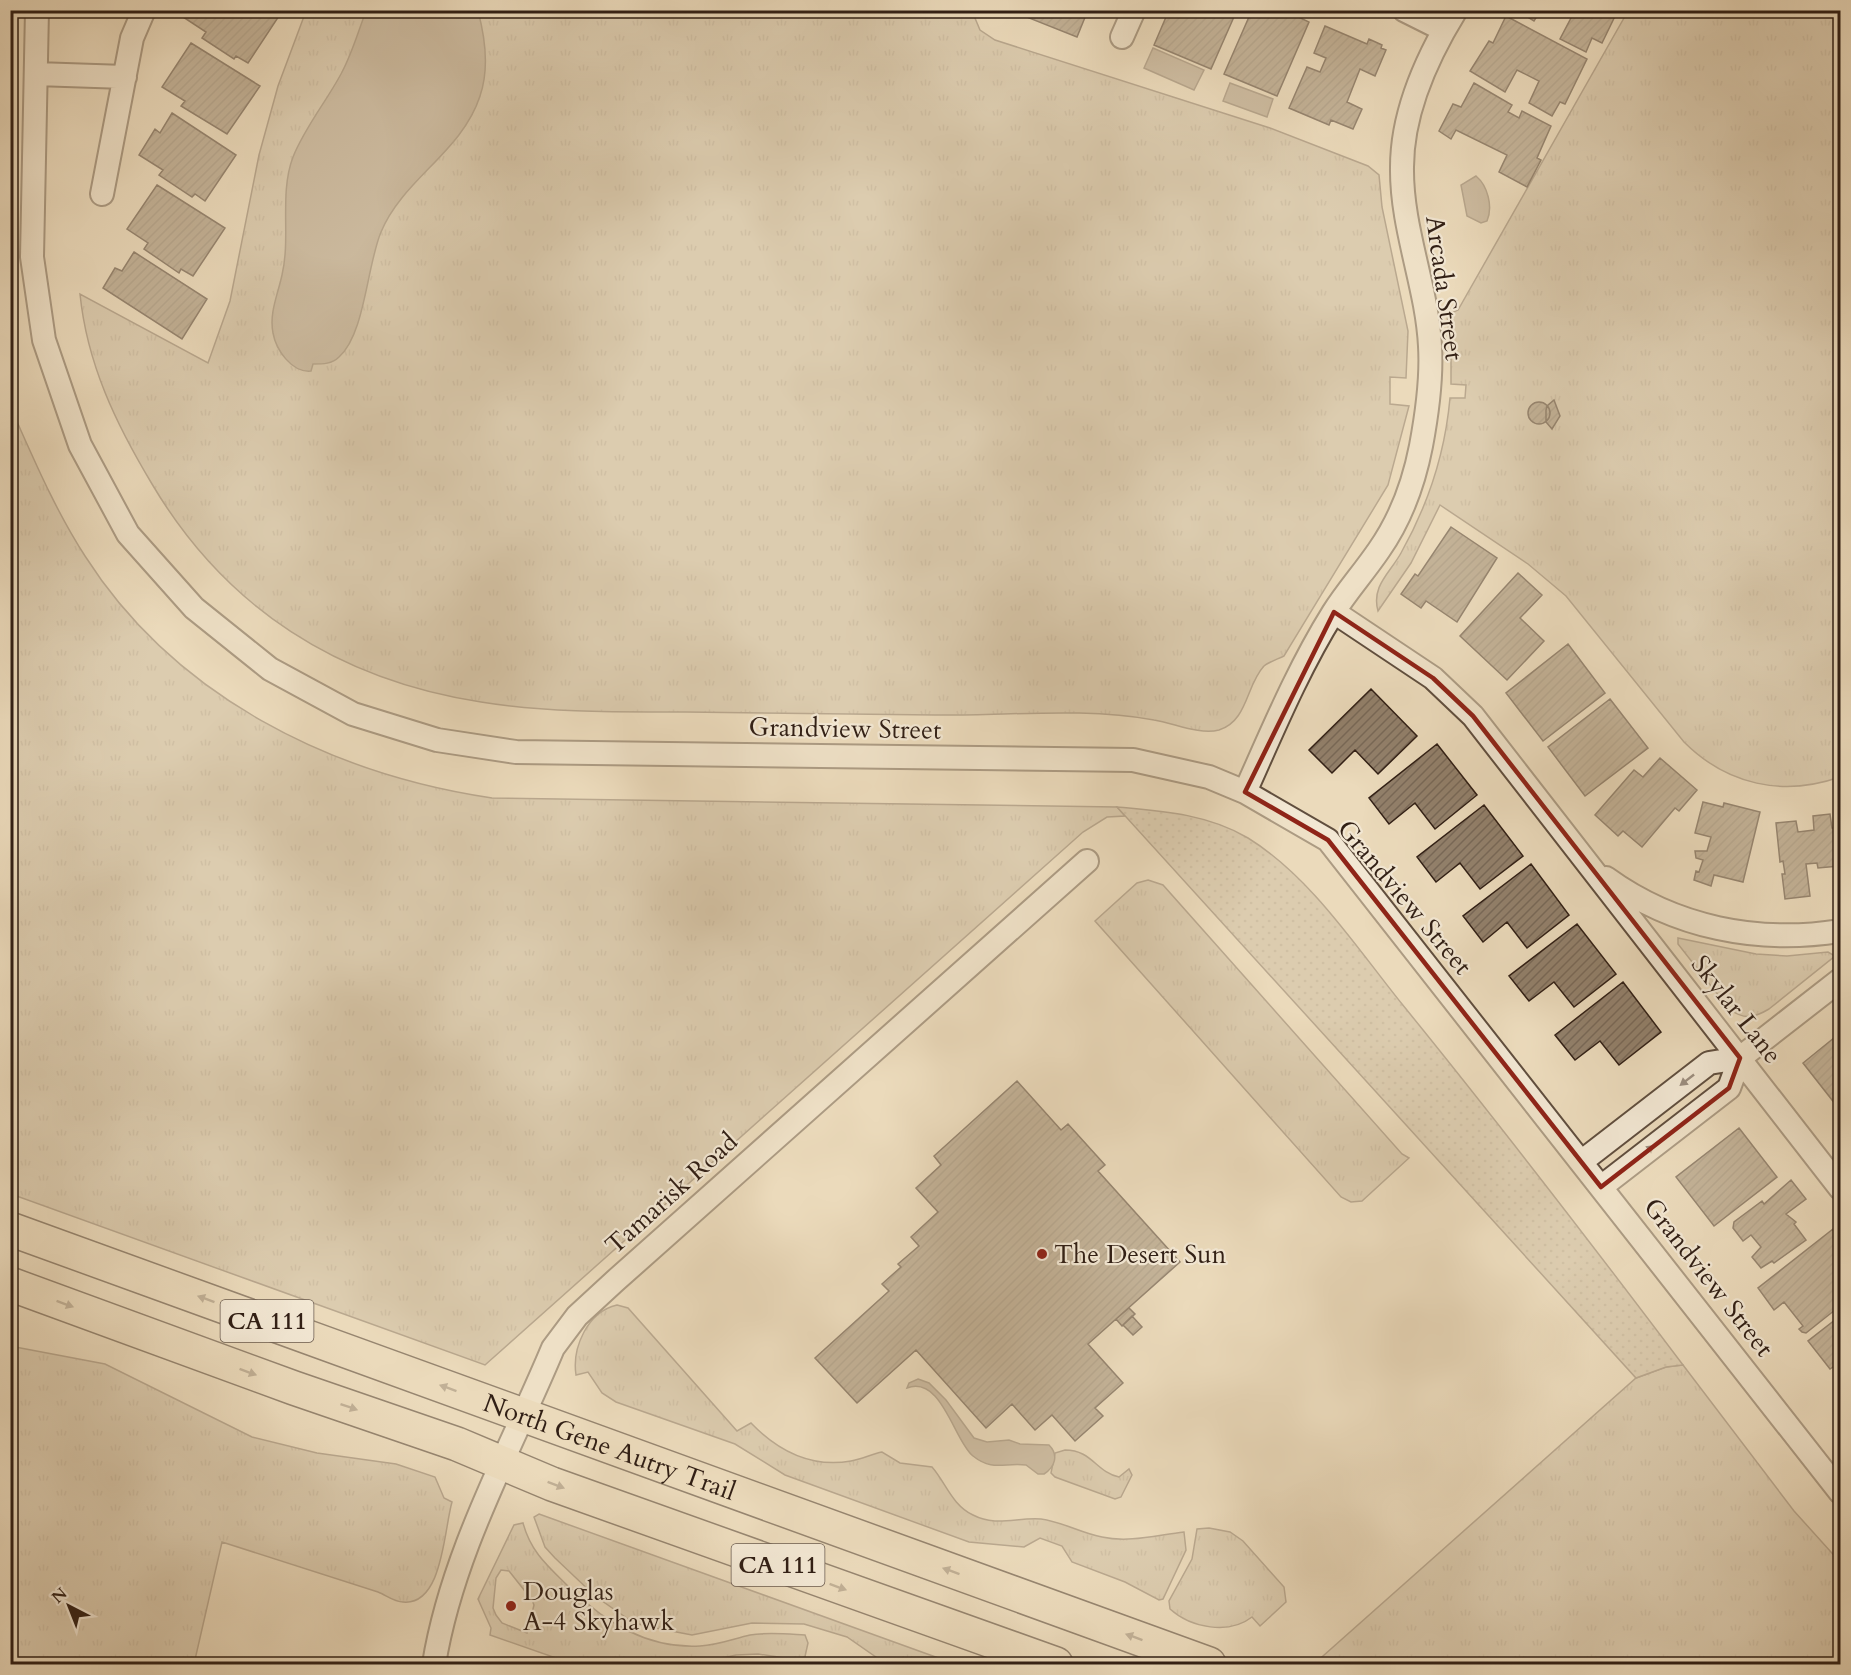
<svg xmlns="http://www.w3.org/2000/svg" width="1851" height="1675" font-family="Cardo,serif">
<defs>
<pattern id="grass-tufts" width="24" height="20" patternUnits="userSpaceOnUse" patternTransform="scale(1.5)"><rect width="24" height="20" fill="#cbba9f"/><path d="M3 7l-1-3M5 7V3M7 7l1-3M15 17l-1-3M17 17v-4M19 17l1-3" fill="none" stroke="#af9f88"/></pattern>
<pattern id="park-dots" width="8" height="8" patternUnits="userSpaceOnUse" patternTransform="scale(1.5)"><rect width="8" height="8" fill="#cbba9f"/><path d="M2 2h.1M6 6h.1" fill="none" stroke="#af9f88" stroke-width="1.8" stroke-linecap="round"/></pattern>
<pattern id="building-hatch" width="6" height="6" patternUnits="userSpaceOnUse" patternTransform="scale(1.5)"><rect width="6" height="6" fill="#92806b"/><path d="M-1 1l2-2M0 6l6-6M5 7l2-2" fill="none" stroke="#786857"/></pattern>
</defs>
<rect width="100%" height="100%" fill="#ebdabb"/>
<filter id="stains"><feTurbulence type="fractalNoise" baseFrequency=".00333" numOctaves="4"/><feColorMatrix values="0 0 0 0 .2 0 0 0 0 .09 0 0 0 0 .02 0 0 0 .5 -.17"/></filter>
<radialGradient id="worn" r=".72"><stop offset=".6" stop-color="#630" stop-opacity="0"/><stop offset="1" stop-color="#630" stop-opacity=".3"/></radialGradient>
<path fill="url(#grass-tufts)" stroke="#7e6c5a" stroke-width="1.5" fill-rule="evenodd" d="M306 11H972L980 30 995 40 1270 128 1368 166 1379 175 1382 207 1408 331 1406 378 1390 377V404L1409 406 1388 485 1284 656C1278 659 1269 662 1264 666 1246 685 1248 721 1219 730 1199 735 1174 723 1154 720 1083 707 1007 716 935 715 852 714 769 713 686 712 618 712 549 713 481 702 339 680 226 609 152 484 116 424 87 364 80 294L208 363 230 301 259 155 278 86Z
M1628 11H1840V777C1783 797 1727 785 1684 742L1566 596 1528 564 1440 505 1411 563 1378 611C1371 586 1390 573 1401 553 1428 505 1445 454 1450 398H1465L1466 385 1451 384V353L1447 315 1458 310Z
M10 406C33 457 54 508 85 556 175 697 331 774 492 798L1117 807 1125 816 1107 817 1083 832 485 1365 11 1194Z
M1148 880 1163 885 1402 1154 1409 1158 1362 1201 1351 1202 1341 1197 1095 921 1137 883Z
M1678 938 1756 954 1787 956 1828 952 1835 956 1769 1009C1754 1018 1744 1020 1729 1009L1678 944Z
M617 1305 628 1308 737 1431 751 1423C778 1451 811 1468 851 1461 862 1459 872 1454 882 1452L900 1463 932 1467C946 1483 952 1505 973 1515 996 1527 1017 1517 1041 1519 1063 1522 1081 1533 1102 1537 1129 1543 1157 1535 1184 1532L1186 1550 1163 1599 1159 1600 1125 1582 1072 1562 1062 1546 1040 1538 1024 1547 969 1542 785 1475 735 1444 616 1402 602 1393 588 1372 576 1375C572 1348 587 1312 617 1305Z
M10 1346 105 1364 252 1437 317 1453 396 1464 435 1477 444 1498 452 1502C444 1529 443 1606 403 1602 394 1602 386 1595 378 1592L222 1542 194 1664H11Z
M1683 1365 1794 1511 1840 1562V1664H1314L1636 1378 1666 1367Z
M1065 1450C1092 1450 1096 1472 1119 1477L1129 1469 1132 1475 1121 1497 1115 1499 1055 1477 1051 1473 1055 1453Z
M539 1514 955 1664H886L847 1637 804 1624 752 1623 692 1635 645 1626 631 1621 595 1596 555 1558 545 1547 534 1517Z
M523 1523C531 1553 549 1567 570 1588 606 1623 648 1649 700 1646 718 1645 733 1639 750 1635 767 1632 787 1634 805 1635L808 1643 804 1661 758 1654 736 1655 695 1664H573L490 1635 491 1628 478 1599 514 1525ZM501 1570 509 1571 532 1600 534 1605 527 1633 502 1623 496 1615 493 1608 496 1578Z
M1209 1528 1230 1532 1243 1541 1284 1587 1286 1602 1260 1626 1252 1617C1229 1635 1191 1628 1170 1609L1169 1601 1192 1559 1197 1529Z"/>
<path fill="url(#park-dots)" stroke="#7e6c5a" stroke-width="1.5" d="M1117 807C1162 811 1208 814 1248 838 1311 877 1356 947 1402 1004 1498 1122 1591 1243 1683 1365L1666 1367 1636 1378Z"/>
<path fill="#ac9a83" stroke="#7b6957" stroke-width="1.5" d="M366 11H478C485 37 489 70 480 96 462 152 403 179 381 232 367 265 365 334 339 357 332 364 323 364 313 364L311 371C292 373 276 350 273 333 269 313 278 294 282 275 291 237 279 194 293 157 305 127 326 102 341 74 352 54 358 32 366 11Z
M1153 48 1204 70 1194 90 1144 68Z
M1230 83 1273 99 1267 117 1223 101Z
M1476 176C1488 186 1493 207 1487 221L1481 223 1467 216 1461 185Z
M918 1379 929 1383 946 1400 974 1438 987 1442 1009 1440 1020 1444 1049 1445C1059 1455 1055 1467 1044 1474H1038L1026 1465C1005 1462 993 1472 973 1456 954 1441 942 1375 907 1388L909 1383Z"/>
<path fill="url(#building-hatch)" stroke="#311f15" stroke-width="1.5" d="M187 10H270L279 16 248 63 236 56 234 59 202 38 206 32 183 17Z
M1009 10H1088L1077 37Z
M1169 10H1237L1211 69 1154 45Z
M1252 10H1284L1309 22 1277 96 1224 74Z
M1516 10H1541L1534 21Z
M1561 10H1618L1602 43 1592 38 1586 52 1560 39 1572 16Z
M1506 16 1587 59 1565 104 1560 102 1552 116 1529 103 1539 81 1517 70 1505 92 1470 71 1489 41 1493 43Z
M1325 26 1367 44 1369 39 1382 45 1381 48 1386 50 1375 76 1360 69 1347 102 1362 109 1353 129 1331 120 1329 125 1289 108 1307 67 1320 72 1326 58 1314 53Z
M191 43 260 86 227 134 181 106 185 101 162 87Z
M1474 83 1512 105 1508 112 1519 118 1522 111 1551 126 1537 158 1541 160 1527 187 1499 172 1507 155 1456 130 1451 139 1439 131 1453 104 1461 107Z
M172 113 236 155 205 201 195 194 192 197 159 175 163 170 139 155 155 129 160 133Z
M157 185 225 228 193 276 181 269 179 273 144 249 148 243 127 229Z
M134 252 207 299 182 339 103 288 115 268 122 271Z
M1554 400 1560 416 1552 429 1546 422V410L1547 406Z
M1528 413a11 11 0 1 1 22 0a11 11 0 1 1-22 0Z
M1451 527 1497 558 1457 622 1426 601 1421 608 1401 594 1415 574 1418 576Z
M1518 573 1542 595 1520 618 1544 641 1507 680 1460 636Z
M1568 644 1605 693 1543 741 1506 693Z
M1371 689 1417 736 1378 774 1355 750 1332 773 1309 750Z
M1610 699 1648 748 1585 796 1548 747Z
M1437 744 1477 795 1435 829 1415 803 1389 824 1369 798Z
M1660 758 1697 790 1679 811 1675 808 1642 847 1623 831 1618 836 1595 815 1634 770 1643 777Z
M1703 802 1723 807 1724 803 1760 812 1743 882 1714 875 1711 886 1694 880 1696 871 1699 872 1703 860 1696 858 1695 851H1707L1711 837 1695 833Z
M1484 805 1523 856 1480 889 1460 863 1436 882 1417 857Z
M1830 814 1832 828H1835L1839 866 1818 868 1817 863 1806 864 1810 896 1785 899 1782 874H1785L1783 861 1780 862 1776 823 1796 821 1798 832 1814 830 1813 816Z
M1531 864 1569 915 1527 948 1507 922 1483 942 1463 916Z
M1577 924 1616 974 1574 1007 1554 982 1529 1001 1509 976Z
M1623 982 1661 1032 1619 1065 1600 1041 1575 1060 1555 1035Z
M1840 1033V1101L1836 1105 1803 1063Z
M1017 1081 1061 1130 1068 1124 1105 1165 1098 1171 1180 1262 1088 1344 1123 1383 1095 1408 1103 1416 1075 1441 1052 1415 1035 1430 1012 1404 986 1428 916 1350 857 1403 815 1358 889 1291 882 1284 901 1267 898 1264 919 1246 911 1237 938 1212 916 1188 941 1165 934 1156Z
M1739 1128 1777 1177 1714 1226 1676 1177Z
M1791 1180 1806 1199 1786 1214 1796 1222 1794 1224 1806 1240 1774 1263 1772 1261 1761 1268 1752 1257 1761 1247 1751 1235 1743 1241 1733 1228 1734 1222 1762 1201 1764 1204Z
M1833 1229 1840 1238V1306L1806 1333 1802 1332 1799 1329 1803 1326 1784 1302 1774 1310 1758 1288Z
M1129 1308 1135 1314 1122 1326 1116 1319Z
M1132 1316 1142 1327 1133 1335 1123 1325Z
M1840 1316V1377L1833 1367 1830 1369 1808 1341Z"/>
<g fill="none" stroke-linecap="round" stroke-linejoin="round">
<g stroke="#604e3e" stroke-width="26">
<path id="minor" d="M37 10 32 257 44 340 80 445 128 534 194 608 270 669 353 714 437 740 516 752 1133 760 1209 777 1245 792 1328 840 1840 1492
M1404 10 1444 30
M1122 37 1134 10
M36 74 125 77
M102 194 132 38 144 10
M1334 612 1433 678 1473 716 1840 1188
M1245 792C1272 732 1298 669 1333 613 1347 591 1364 572 1379 550 1400 520 1414 482 1421 446 1427 414 1432 379 1430 346 1427 286 1401 228 1402 167 1402 111 1427 57 1456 10
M1606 878C1675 928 1758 944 1840 931
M1581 1162 1709 1063 1740 1058 1840 980
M1601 1187 1729 1088 1740 1058
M434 1664C452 1553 510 1451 553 1348L577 1316 615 1281 1087 861"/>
</g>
<g stroke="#311f15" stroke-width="36">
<g id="primary">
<path id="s1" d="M10 1229 1209 1664"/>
<path d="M10 1284 294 1388 457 1444 552 1484 1056 1664"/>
</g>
</g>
<use href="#minor" stroke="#f2e7d3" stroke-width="22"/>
<use href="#primary" stroke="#ebdabb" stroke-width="33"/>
</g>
<defs><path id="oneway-solid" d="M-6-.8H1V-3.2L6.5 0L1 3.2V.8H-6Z" transform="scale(1.5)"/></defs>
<g fill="#9b8d7e">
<use href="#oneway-solid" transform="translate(1687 1080) rotate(142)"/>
<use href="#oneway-solid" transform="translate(1647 1151) rotate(-38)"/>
</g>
<g fill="#8e7c68">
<use href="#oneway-solid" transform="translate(206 1299) rotate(-160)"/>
<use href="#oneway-solid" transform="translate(65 1304) rotate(20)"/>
<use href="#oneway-solid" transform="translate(248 1372) rotate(20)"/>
<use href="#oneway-solid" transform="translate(448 1388) rotate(-160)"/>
<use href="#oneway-solid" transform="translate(349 1407) rotate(19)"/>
<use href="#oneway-solid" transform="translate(556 1485) rotate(21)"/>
<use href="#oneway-solid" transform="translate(951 1571) rotate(-160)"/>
<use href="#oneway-solid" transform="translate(838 1587) rotate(20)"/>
<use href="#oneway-solid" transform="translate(1134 1637) rotate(-160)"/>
</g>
<path d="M0 0H1851V1675H0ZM1334 612 1433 678 1473 716 1740 1058 1729 1088 1601 1187 1328 840 1245 792Z" fill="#ebdabb" fill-opacity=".55" fill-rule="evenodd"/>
<path fill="none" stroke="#8f2418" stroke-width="4.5" stroke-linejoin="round" d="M1334 612 1433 678 1473 716 1740 1058 1729 1088 1601 1187 1328 840 1245 792Z"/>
<g fill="#8f2418" stroke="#f2e7d3" stroke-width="2">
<circle cx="1042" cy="1254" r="6"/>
<circle cx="511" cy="1606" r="6"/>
</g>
<g text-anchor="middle" stroke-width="4.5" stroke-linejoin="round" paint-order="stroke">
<g fill="#f2e7d3" stroke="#6b5b4e" stroke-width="1.5">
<rect x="220.5" y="1300" width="93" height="42" rx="4.5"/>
<rect x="731.5" y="1544" width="93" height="42" rx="4.5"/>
</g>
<g font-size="24" font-weight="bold" fill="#311f15">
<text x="267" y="1329">CA 111</text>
<text x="778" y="1573">CA 111</text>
</g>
<g font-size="26" fill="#311f15" stroke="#f2e7d3">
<text transform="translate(1445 288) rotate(82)" y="9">Arcada Street</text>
<text transform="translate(845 728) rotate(1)" y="9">Grandview Street</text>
<text transform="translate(1405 897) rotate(50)" y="9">Grandview Street</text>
<text transform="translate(1737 1009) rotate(52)" y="9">Skylar Lane</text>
<text transform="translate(671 1193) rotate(-42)" y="9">Tamarisk Road</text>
<text transform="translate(1709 1277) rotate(52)" y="9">Grandview Street</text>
<text dy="9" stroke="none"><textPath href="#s1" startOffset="638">North Gene Autry Trail</textPath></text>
</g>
<g font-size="26" fill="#311f15" stroke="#f2e7d3" text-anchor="start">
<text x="1054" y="1263">The Desert Sun</text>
<text x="523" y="1600">Douglas<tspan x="523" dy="30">A-4 Skyhawk</tspan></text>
</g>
</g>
<rect width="1851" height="1675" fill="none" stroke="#ebdabb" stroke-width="36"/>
<rect x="12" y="12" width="1827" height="1651" fill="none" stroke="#311f15" stroke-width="3"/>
<rect x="18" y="18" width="1815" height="1639" fill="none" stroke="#311f15" stroke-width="1.5"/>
<g transform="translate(69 1606) rotate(318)" stroke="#f2e7d3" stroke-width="4.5" paint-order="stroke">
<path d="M0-4.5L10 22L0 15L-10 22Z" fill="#311f15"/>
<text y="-9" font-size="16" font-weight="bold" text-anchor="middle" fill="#311f15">N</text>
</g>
<rect width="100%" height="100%" filter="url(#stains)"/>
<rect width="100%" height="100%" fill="url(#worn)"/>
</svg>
